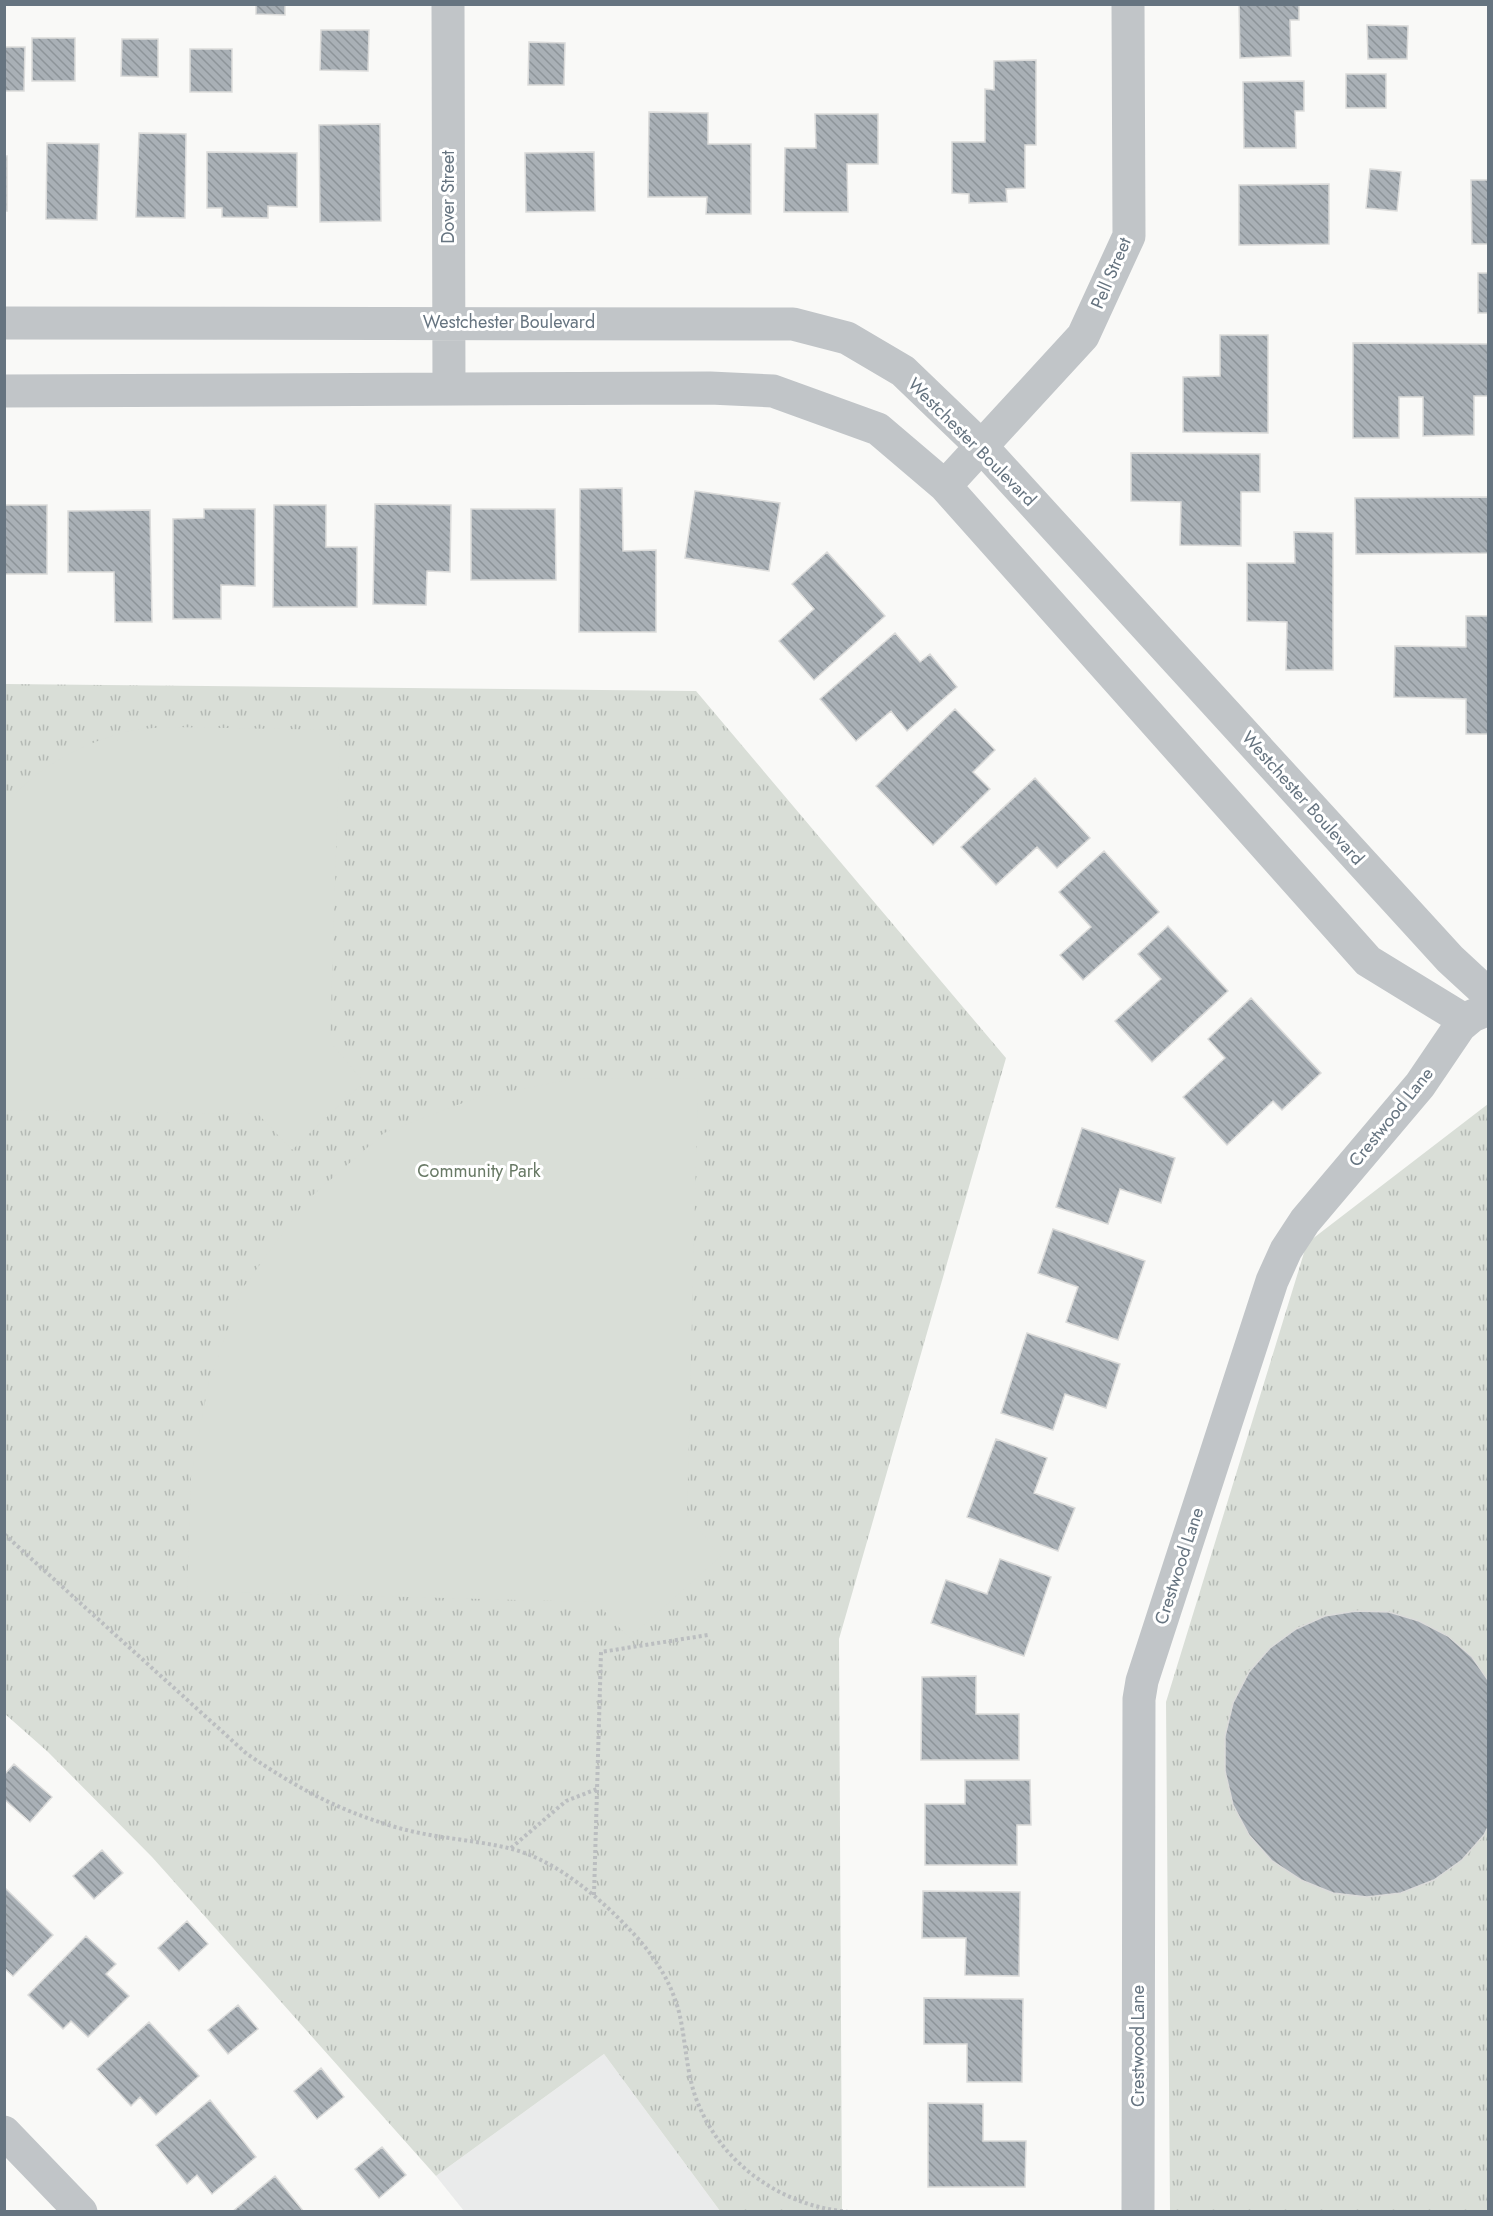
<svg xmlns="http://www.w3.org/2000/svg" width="1493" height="2216" font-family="Jost,sans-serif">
<defs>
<pattern id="grass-tufts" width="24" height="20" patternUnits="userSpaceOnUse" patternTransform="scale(1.5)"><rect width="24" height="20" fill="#d9ded7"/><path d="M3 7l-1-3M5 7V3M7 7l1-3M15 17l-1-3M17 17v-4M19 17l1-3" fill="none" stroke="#b4b9b4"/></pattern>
<pattern id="building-back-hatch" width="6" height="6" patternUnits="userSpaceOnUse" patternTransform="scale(1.5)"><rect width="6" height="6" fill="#a9b0b6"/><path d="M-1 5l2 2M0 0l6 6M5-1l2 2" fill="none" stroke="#8d9499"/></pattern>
</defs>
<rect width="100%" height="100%" fill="#f9f9f7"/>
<path fill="#eaebeb" d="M604 2054 720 2211H464L436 2176Z"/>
<path fill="url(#grass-tufts)" d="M5 684 696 691 1006 1058 839 1639 842 2211H720L604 2054 436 2176 152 1857 48 1752 5 1714Z
M1488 1104V2211H1170L1166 1702 1307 1243Z"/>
<path fill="#d9ded7" d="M171 727 340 730 330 1042 364 1082 292 1150 258 1114 5 1110V806C32 770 81 744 125 732 139 728 156 728 171 727Z
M577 1078 698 1079 687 1515 721 1556 629 1638 596 1602 187 1591 191 1477 209 1381 243 1288 305 1202 384 1133 476 1098Z"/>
<path fill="url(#building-back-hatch)" stroke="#dbdbda" stroke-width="1.5" d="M256 4H285V15L256 14Z
M1239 4H1299V20H1290L1291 56 1240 58Z
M1367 25 1408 26 1407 59H1368Z
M321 30H369L368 71 320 70Z
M32 38H75V81H32Z
M122 39H158V77L121 76Z
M529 42 565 43 564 85H528Z
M4 47H25L24 91H4Z
M190 49H232V92H190Z
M1036 60V145H1025V188L1006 189 1007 202 969 203V194L952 193V142H985V89L994 90V61Z
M1346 74H1386V108H1346Z
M1304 81V111H1295L1296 148H1244L1243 82Z
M649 112 708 113V144H751V214H706L707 197H648Z
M815 114H878V164H847L848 212H784L785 148H816Z
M380 124 381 221 320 222 319 125Z
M139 133 186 134 185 218 136 217Z
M47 143 99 144 97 220 46 219Z
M207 152 297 153V207L268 206V218L222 217V208H207Z
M594 152 595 211 526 212 525 153Z
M4 156H7V211H4Z
M1370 169 1401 172 1397 211 1366 208Z
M1471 180H1488V244H1472Z
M1329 184V244L1239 245V185Z
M1478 273H1488V313H1478Z
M1220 335H1268V433L1183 432V377L1220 376Z
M1353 343 1488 344V396H1474V435L1423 436V397H1399V438H1353Z
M1131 453 1260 454V492H1241V546L1180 545 1181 502 1131 501Z
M622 488 623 551 656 550V632H579L580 489Z
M695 491 780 503 769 571 685 558Z
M1488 497V553L1356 554 1355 498Z
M375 504 451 505 450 572 427 571 426 605 373 604Z
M4 505H47V574H4Z
M274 505H326V547H357V607H273Z
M204 509H255V586L221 585V619H173V519L204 518Z
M471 509H555L556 580H471Z
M150 510 152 622H115L114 572H68V511Z
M1294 532 1333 533V670H1286L1287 622 1247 621V563H1295Z
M827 552 885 616 814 680 779 641 814 609 792 584Z
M1466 616H1488V734H1466V699L1394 697 1395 646 1466 647Z
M895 633 920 662 930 654 957 687 907 731 891 711 856 741 820 699Z
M955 709 995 750 973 772 990 789 933 845 876 786Z
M1035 778 1090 838 1057 868 1037 847 996 885 961 847Z
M1104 851 1159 912 1083 980 1060 955 1091 927 1059 892Z
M1168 926 1228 991 1152 1062 1115 1021 1161 979 1138 954Z
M1251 998 1321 1073 1282 1110 1273 1101 1227 1145 1183 1097 1225 1058 1208 1039Z
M1082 1128 1175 1158 1161 1203 1120 1189 1108 1224 1056 1207Z
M1053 1229 1145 1261 1118 1340 1066 1322 1078 1287 1038 1273Z
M1027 1333 1120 1364 1106 1408 1065 1394 1053 1430 1001 1413Z
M996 1439 1047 1458 1034 1493 1075 1508 1058 1551 967 1517Z
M1000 1559 1051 1577 1024 1656 931 1623 946 1580 987 1594Z
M1356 1611 1389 1612 1419 1621 1448 1636 1472 1657 1488 1680V1827L1484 1835 1462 1860 1434 1880 1401 1893 1367 1897 1333 1893 1301 1880 1272 1861 1249 1835 1233 1805 1225 1771V1736L1233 1703 1249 1672 1270 1648 1296 1629 1325 1616Z
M976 1676V1714H1019V1760H921L922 1677Z
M14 1764 52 1797 30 1822 4 1799V1775Z
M965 1780H1030L1031 1825H1017V1865H925V1804H965Z
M102 1850 123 1873 94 1899 73 1876Z
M4 1887 53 1935 13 1976 4 1968Z
M923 1891 1020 1892 1019 1976 965 1975 966 1938H922Z
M187 1921 208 1944 179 1971 158 1948Z
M86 1936 116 1964 106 1974 129 1996 88 2037 71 2021 63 2029 28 1995Z
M924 1998 1023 1999 1022 2082H967V2044H924Z
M238 2005 258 2029 228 2054 208 2030Z
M149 2022 199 2076 156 2115 140 2097 131 2106 97 2069Z
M321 2068 344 2097 317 2119 294 2091Z
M210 2100 256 2157 212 2194 197 2175 187 2184 156 2145Z
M928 2103 983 2104V2141H1026L1025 2187H928Z
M382 2147 406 2175 379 2198 355 2169Z
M275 2176 304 2212H232Z"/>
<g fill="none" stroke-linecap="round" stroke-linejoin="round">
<path stroke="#bbbec0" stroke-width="4" stroke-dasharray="3 3" stroke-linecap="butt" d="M4 1534 247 1754C296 1787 335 1809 392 1826 430 1838 470 1839 508 1848 555 1859 599 1897 631 1931 653 1954 671 1981 679 2012 686 2041 686 2073 697 2101 722 2165 783 2207 850 2212
M511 1848 566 1801 597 1789
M594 1895 601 1652 708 1635"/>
<path stroke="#c1c5c8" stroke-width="33" d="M448 4 449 389
M4 323 793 324 847 338 903 371 981 446 1450 959 1488 994
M4 391 710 388 773 391 878 429 945 486 1368 961 1466 1021
M945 486 1083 336 1129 236 1128 4
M4 2132 81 2212
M1138 2212 1139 1699 1142 1681 1272 1281 1286 1250 1305 1221 1420 1085 1460 1026 1472 1016 1484 1011"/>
</g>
<g text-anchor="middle" stroke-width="6" stroke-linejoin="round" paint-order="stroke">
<g font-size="18" fill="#667480" stroke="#fff">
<text transform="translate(448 197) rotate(-90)" y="6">Dover Street</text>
<text transform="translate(1111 273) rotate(-67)" y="6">Pell Street</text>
<text x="509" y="328">Westchester Boulevard</text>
<text transform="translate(972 442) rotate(45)" y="6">Westchester Boulevard</text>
<text transform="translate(1303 798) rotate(48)" y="6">Westchester Boulevard</text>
<text transform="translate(1391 1117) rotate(-51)" y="6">Crestwood Lane</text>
<text transform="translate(1179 1566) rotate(-72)" y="6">Crestwood Lane</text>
<text transform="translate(1138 2046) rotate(-90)" y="6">Crestwood Lane</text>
</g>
<g font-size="18" fill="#687965" stroke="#fff">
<text x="479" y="1177">Community Park</text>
</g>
</g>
<rect width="1493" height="2216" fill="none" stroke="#667480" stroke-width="12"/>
</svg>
